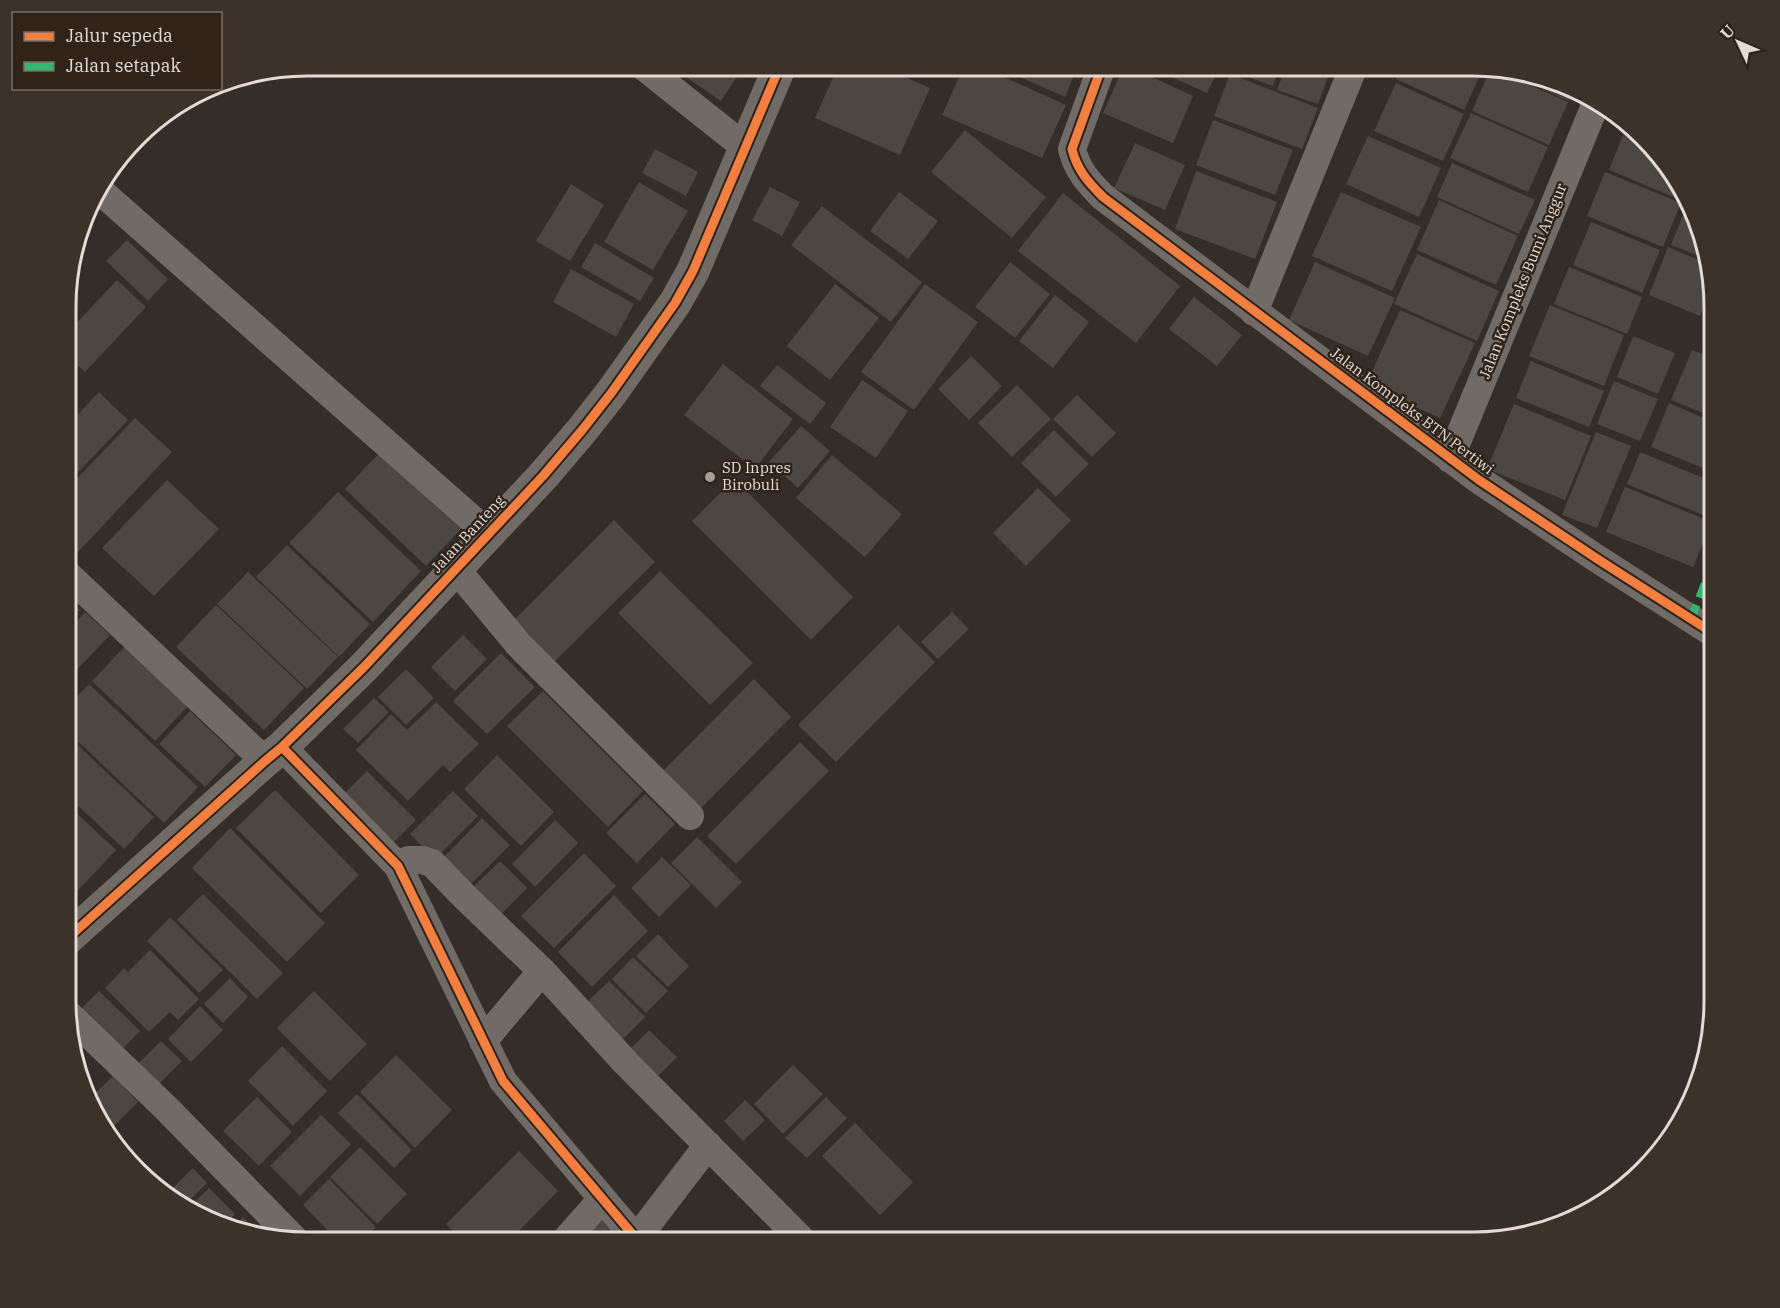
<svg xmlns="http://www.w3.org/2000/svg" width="1780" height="1308" font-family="'IBM Plex Serif',serif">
<rect width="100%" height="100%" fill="#342d29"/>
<path fill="#4c4743" d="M680 66H744L721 101 677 71Z
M838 66H880L930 88 900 155 815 118Z
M964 66H979L1066 105 1042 158 942 115Z
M995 66H1078L1065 97Z
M1124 66H1128L1193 96 1173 143 1103 113Z
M1147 66H1220L1207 93Z
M1234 66H1280L1273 86 1232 71Z
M1286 66H1332L1318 104 1277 90Z
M1402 66H1481L1478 71 1481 73 1464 110 1396 79Z
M1491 68 1568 102 1549 145 1472 111Z
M1499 69 1550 79 1573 91 1569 101Z
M1230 74 1318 108 1302 149 1214 116Z
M1396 83 1464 114 1443 161 1374 131Z
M1471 113 1548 147 1528 192 1450 158Z
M1213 120 1293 150 1275 195 1196 165Z
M1626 128 1631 130 1684 194 1681 200 1609 170Z
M965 130 1046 197 1012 238 931 172Z
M1368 136 1441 168 1419 217 1346 184Z
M1135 143 1185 165 1165 210 1114 188Z
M655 149 698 172 686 196 642 173Z
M1452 163 1535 200 1519 234 1437 197Z
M1196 171 1277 202 1255 259 1175 229Z
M1605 172 1681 203 1663 247 1587 216Z
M639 182 688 211 653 270 604 242Z
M571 184 604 205 570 261 536 241Z
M770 187 800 202 782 236 752 220Z
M899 192 938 221 908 259 870 231Z
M1341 192 1421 227 1392 291 1312 256Z
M1063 193 1180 286 1136 343 1018 251Z
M1439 200 1518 236 1496 285 1417 250Z
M1689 200 1704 258 1671 245Z
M822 206 922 282 891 322 791 245Z
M1591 222 1660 250 1642 293 1573 265Z
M127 240 168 279 148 301 106 261Z
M595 243 654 278 640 301 581 267Z
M1668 247 1706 263 1712 287 1700 316 1649 295Z
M1417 254 1499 291 1477 341 1394 304Z
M1010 262 1050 294 1015 338 975 307Z
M1315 262 1395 298 1368 356 1289 320Z
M1569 267 1642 297 1627 334 1554 304Z
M571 269 634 304 616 337 553 302Z
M117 280 146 307 85 372 68 356V332Z
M835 284 879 318 830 380 787 346Z
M925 284 978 322 914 410 861 372Z
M1055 295 1089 322 1053 368 1019 341Z
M1194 297 1242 335 1217 366 1169 329Z
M68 305 77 313 68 322Z
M1550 305 1624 335 1604 386 1529 356Z
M1400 310 1475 343 1440 418 1366 385Z
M1633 336 1675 353 1658 394 1617 377Z
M1692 350 1713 358V417L1671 400Z
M971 356 1002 386 969 420 938 389Z
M1531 361 1604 391 1589 427 1516 398Z
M723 364 793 419 755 469 684 415Z
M777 365 826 403 810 424 760 386Z
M862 380 908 411 876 458 830 427Z
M1614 381 1658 399 1640 441 1597 424Z
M1017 385 1051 419 1012 457 978 423Z
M99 392 128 420 68 483V425Z
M1077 395 1116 433 1092 457 1053 419Z
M1669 403 1713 422V472L1651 447Z
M1514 404 1591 436 1565 500 1487 469Z
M135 418 172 452 78 552 68 543V488Z
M801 426 830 451 798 488 769 462Z
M1054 430 1089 464 1056 497 1021 463Z
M1596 432 1631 446 1597 528 1562 515Z
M386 446 467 523 426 566 345 489Z
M1640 452 1713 482V519L1627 484Z
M832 455 902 514 865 557 796 498Z
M734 479 853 597 811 640 692 521Z
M167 480 219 529 154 596 102 548Z
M1625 487 1712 522 1693 567 1606 532Z
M1038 488 1071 520 1026 566 993 533Z
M338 492 421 571 373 622 289 543Z
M614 520 655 562 549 667 508 626Z
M287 545 370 624 339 657 256 577Z
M660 571 753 663 710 705 618 613Z
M248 572 338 657 307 689 217 604Z
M68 599 80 610 68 623Z
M216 605 304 688 264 730 176 647Z
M85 612 110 635 68 679V631Z
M952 612 969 629 938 659 921 642Z
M898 625 935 662 836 762 798 725Z
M463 635 487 659 455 691 431 667Z
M128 643 191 703 155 741 92 681Z
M501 653 535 687 487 734 453 701Z
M406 669 434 698 406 725 378 697Z
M754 679 791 717 696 813 658 776Z
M89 684 198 787 164 823 68 732V706Z
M543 691 643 791 608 827 507 726Z
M374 698 389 712 358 743 343 729Z
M436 702 479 744 450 772 443 765 408 801 356 750 391 714 407 730Z
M190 711 236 755 205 787 159 744Z
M68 736 154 817 124 849 68 796Z
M800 742 829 771 736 864 707 836Z
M497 755 554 812 521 846 464 789Z
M367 771 416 820 389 847 340 798Z
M275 790 359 875 321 913 236 828Z
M453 791 478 816 435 859 410 834Z
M645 794 675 824 637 863 606 833Z
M68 805 116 850 68 901Z
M482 818 510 845 467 888 440 861Z
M555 820 578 843 535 887 512 864Z
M230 828 325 923 287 962 192 868Z
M697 837 742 882 716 908 671 863Z
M584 853 616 886 554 948 521 916Z
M662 857 691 885 659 917 631 888Z
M500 861 527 888 499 916 471 889Z
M203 894 283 973 257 999 177 920Z
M614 895 648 931 592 987 558 952Z
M170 917 223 970 199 993 147 941Z
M658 934 689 966 668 987 636 956Z
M150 950 199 999 178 1020 170 1012 149 1032 105 988 124 968 128 972Z
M633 957 668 991 646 1013 612 979Z
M230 978 248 997 223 1023 204 1004Z
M609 981 645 1017 617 1045 580 1009Z
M99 991 140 1031 120 1052 78 1012Z
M314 991 367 1044 330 1081 277 1028Z
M200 1006 223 1030 191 1062 168 1039Z
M649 1030 677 1057 654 1080 626 1053Z
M161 1041 182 1061 157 1086 137 1065Z
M282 1046 327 1091 293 1126 248 1081Z
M396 1055 452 1110 415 1148 360 1092Z
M793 1065 823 1094 783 1134 754 1104Z
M113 1076 138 1102 108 1132 98 1121 90 1098Z
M357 1094 412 1150 394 1168 338 1113Z
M257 1097 292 1132 259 1166 223 1131Z
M826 1097 847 1118 807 1158 785 1138Z
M745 1100 765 1120 743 1141 724 1121Z
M321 1115 351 1144 300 1196 270 1166Z
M855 1123 913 1182 880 1215 822 1156Z
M360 1147 407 1194 377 1224 330 1177Z
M519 1151 558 1191 508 1242H463L446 1224Z
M193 1168 207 1183 185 1205 166 1195Z
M329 1179 376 1227 361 1242H339L303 1205Z
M209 1188 235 1214 224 1226 189 1207Z
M243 1217 262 1235 231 1229Z
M602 1219 624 1242H580Z
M774 1227 789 1242H760Z"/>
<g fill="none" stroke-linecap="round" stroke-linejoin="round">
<path stroke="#706b67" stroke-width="28" d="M643 66 746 148
M1102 66 1072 149C1077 170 1088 182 1103 197L1479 480 1599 560 1713 633
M99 190 489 534
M1254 312 1354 66
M1450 459 1596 103
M456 569 519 645 690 816
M68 575 265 761
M282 747 398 866 503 1081 639 1242
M398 866 408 860H422L432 863 465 897 542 971 626 1063 804 1242
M68 1014 166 1108 297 1242
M483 1041 542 971
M637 1238 708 1145
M564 1242 602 1199"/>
<path stroke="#706b67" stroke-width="33" d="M68 938 265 761 282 747 364 667 543 476 583 429 612 392 675 303 693 271 780 66"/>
<path stroke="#33b770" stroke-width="8" stroke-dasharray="15 8" stroke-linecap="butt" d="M1691 619 1713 563"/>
<g stroke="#2f231a" stroke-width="13">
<path id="cycleway" d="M1102 66 1072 149C1077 170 1088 182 1103 197L1479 480 1599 560 1713 633
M282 747 398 866 503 1081 639 1242
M68 938 265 761 282 747 364 667 543 476 583 429 612 392 675 303 693 271 780 66"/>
</g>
<use href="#cycleway" stroke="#f27e40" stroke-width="9"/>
</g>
<circle fill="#a69e99" stroke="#2f231a" stroke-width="2" cx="710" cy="477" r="6"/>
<g text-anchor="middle" stroke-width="5" stroke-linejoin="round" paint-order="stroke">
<g font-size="15" fill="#e4dbd6" stroke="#2f231a">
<text transform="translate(1523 281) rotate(-68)" y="5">Jalan Kompleks Bumi Anggur</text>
<text transform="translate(1412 411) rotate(37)" y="5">Jalan Kompleks BTN Pertiwi</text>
<text transform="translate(468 534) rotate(-47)" y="5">Jalan Banteng</text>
</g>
<g font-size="15" fill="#e4dbd6" stroke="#2f231a" text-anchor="start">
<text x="722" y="473">SD Inpres<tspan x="722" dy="17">Birobuli</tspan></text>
</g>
</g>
<path d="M0 0H1780V1308H0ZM307 76H1473A231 231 0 0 1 1704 307V1001A231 231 0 0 1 1473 1232H307A231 231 0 0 1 76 1001V307A231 231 0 0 1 307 76Z" fill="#3d3229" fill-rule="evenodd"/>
<path fill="none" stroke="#e4dbd6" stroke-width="3" d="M307 76H1473A231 231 0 0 1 1704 307V1001A231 231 0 0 1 1473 1232H307A231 231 0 0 1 76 1001V307A231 231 0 0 1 307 76Z"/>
<rect x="12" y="12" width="210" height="78" fill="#2f231a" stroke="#776d65" stroke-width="1.5"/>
<rect x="24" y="32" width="30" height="9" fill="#f27e40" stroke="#776d65" stroke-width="1.5"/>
<text x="66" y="42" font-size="18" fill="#e4dbd6">Jalur sepeda</text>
<rect x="24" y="62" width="30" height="9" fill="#33b770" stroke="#776d65" stroke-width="1.5"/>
<text x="66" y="72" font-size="18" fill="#e4dbd6">Jalan setapak</text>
<g transform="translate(1738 42) rotate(314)" stroke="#2f231a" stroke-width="4.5" paint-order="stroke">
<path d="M0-4.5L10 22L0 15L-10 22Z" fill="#e4dbd6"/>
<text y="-9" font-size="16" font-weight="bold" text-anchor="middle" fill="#e4dbd6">U</text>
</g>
</svg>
